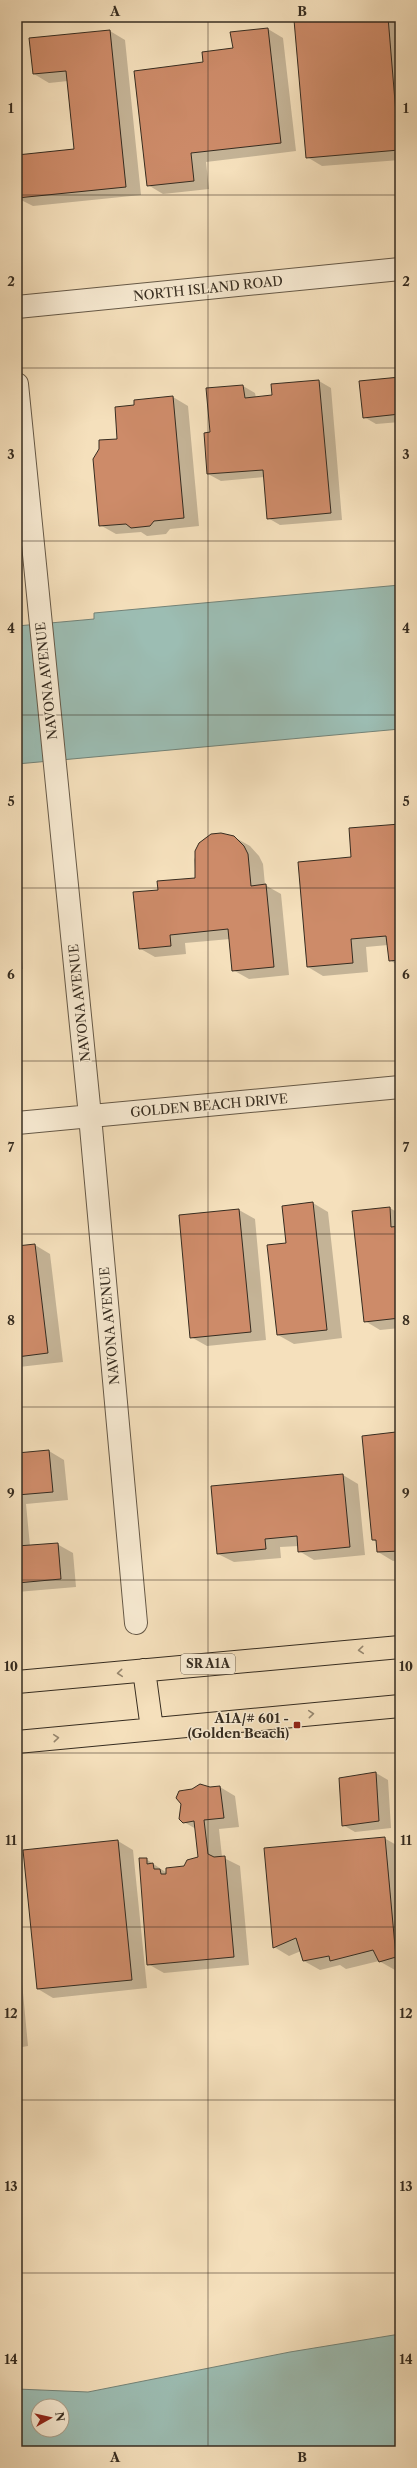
<svg xmlns="http://www.w3.org/2000/svg" width="417" height="2468" font-family="'Libre Caslon Text',serif">
<rect width="100%" height="100%" fill="#f5e0bc"/>
<filter id="stains"><feTurbulence type="fractalNoise" baseFrequency=".005" numOctaves="4"/><feColorMatrix values="0 0 0 0 .2 0 0 0 0 .09 0 0 0 0 .02 0 0 0 .5 -.17"/></filter>
<radialGradient id="worn" r=".72"><stop offset=".6" stop-color="#630" stop-opacity="0"/><stop offset="1" stop-color="#630" stop-opacity=".3"/></radialGradient>
<path fill="#9cbdb3" stroke="#738378" fill-rule="evenodd" d="M400 585V729L17 764V626L94 619V613Z
M400 2334V2451H17V2389L88 2392 290 2352ZM38 2406H62V2430H38Z"/>
<path fill="#0003" d="M343 17H394L400 20V160L322 166 307 157Z
M268 29 283 38 296 151 206 162 209 189 163 194 148 185 204 63 234 49Z
M110 31 125 40 141 195 33 206 17 198V156L75 149 68 81 49 83 34 74Z
M400 378V422L376 424 364 417Z
M319 381 331 388 342 520 280 525 268 518 264 477 221 481 208 474 211 433 243 386 255 393 256 398 273 396 272 385Z
M173 397 188 406 199 526 170 529 166 534 147 536 141 532 116 534 100 525 118 439Z
M400 825V967L390 960 388 945 366 947 368 972 323 976 308 967 352 858Z
M234 837 250 846 259 856 263 864 265 885 281 894 289 975 249 979 233 970 230 939 185 943 186 954 155 957 139 948 159 891 196 878 194 860 200 843Z
M17 910 23 969 17 970Z
M313 1203 328 1212 342 1338 294 1344 278 1335 287 1244Z
M390 1208 400 1214V1328L380 1330 365 1321Z
M239 1210 255 1219 266 1340 207 1346 191 1337 180 1215Z
M35 1245 50 1254 63 1362 19 1367 17 1366V1247Z
M396 1433 400 1436V1560L393 1561 378 1552 377 1542 373 1540Z
M49 1451 64 1460 68 1500 26 1504 30 1546 57 1544 73 1553 76 1587 17 1592V1454Z
M343 1475 358 1484 365 1555 314 1560 299 1551V1546L280 1547 281 1558 234 1562 218 1554Z
M376 1773 388 1780 391 1828 355 1832 343 1825Z
M220 1787 235 1796 239 1827 219 1829 222 1857 240 1866 249 1965 164 1973 148 1964 146 1859 167 1873 185 1867 199 1857 196 1829 184 1822 210 1788Z
M384 1838 400 1847V1969L395 1970 379 1961 346 1969 340 1965 320 1970 304 1961 301 1951 289 1956 274 1947Z
M118 1841 133 1850 147 1988 53 1998 38 1989Z
M17 1929 28 2046 17 2048Z"/>
<path fill="#cd8b69" stroke="#362c20" d="M330 17H388L399 150 306 158 294 20Z
M268 28 281 143 191 153 194 181 147 186 134 71 203 62 202 52 233 48 230 32Z
M110 30 126 187 17 198V155L74 149 66 71 33 74 29 38Z
M400 377V414L363 418 359 381Z
M319 380 331 513 267 519 263 470 207 474 204 433 210 432 206 388 243 385 245 398 272 395 271 384Z
M173 396 184 518 154 521 150 526 131 528 126 524 99 526 93 459 99 449V440L117 439 115 407 134 405V400Z
M400 824V960L389 961 386 936 351 939 353 963 307 967 298 862 351 857 349 828Z
M221 833 234 836 244 846 248 854 251 886 266 884 274 967 232 971 228 929 170 935 171 946 139 949 133 892 158 890 157 881 195 878V851L199 843 211 834Z
M313 1202 327 1330 277 1335 267 1245 286 1243 282 1206Z
M390 1207 391 1227 400 1226V1318L364 1322 352 1211Z
M239 1209 251 1332 190 1338 179 1215Z
M35 1244 48 1353 17 1357V1246Z
M396 1432 400 1463V1551L377 1552 376 1540H372L362 1436Z
M49 1450 53 1492 17 1495V1453Z
M343 1474 350 1547 298 1552 297 1536 265 1539 266 1549 217 1554 211 1486Z
M58 1543 61 1579 17 1583V1546Z
M376 1772 379 1821 342 1826 339 1778Z
M200 1784 210 1787 220 1786 224 1818 204 1820 208 1854 214 1857 225 1856 234 1957 147 1965 139 1858H147V1864L153 1863 154 1869H160L161 1874H166V1868L184 1866 187 1860 198 1857 194 1821 183 1823 179 1819 181 1804 176 1798 179 1791 192 1789Z
M385 1837 396 1957 379 1962 373 1950 330 1961 329 1956 303 1961 296 1938 273 1948 264 1848Z
M118 1840 132 1980 37 1989 23 1850Z"/>
<g fill="none" stroke-linecap="round" stroke-linejoin="round">
<g stroke="#665947" stroke-width="24">
<path id="street" d="M17 307 400 269
M17 384 90 1116 136 1623
M17 1123 400 1087"/>
</g>
<g stroke="#362c20" stroke-width="24">
<path id="primary" d="M144 1670 152 1729
M17 1682 400 1647
M17 1742 400 1706"/>
</g>
<use href="#street" stroke="#f8ebd3" stroke-width="22"/>
<use href="#primary" stroke="#f5e0bc" stroke-width="22"/>
</g>
<defs><path id="oneway-chevron" d="M-2-3.5L2.5 0L-2 3.5" fill="none" stroke-width="1.6" stroke-linecap="round" stroke-linejoin="round"/></defs>
<g stroke="#96866e">
<use href="#oneway-chevron" transform="translate(361 1650) rotate(175)"/>
<use href="#oneway-chevron" transform="translate(120 1673) rotate(175)"/>
<use href="#oneway-chevron" transform="translate(311 1714) rotate(-5)"/>
<use href="#oneway-chevron" transform="translate(56 1738) rotate(-5)"/>
</g>
<path fill="none" stroke="#362c20" stroke-width="1" stroke-opacity="0.55" d="M208 17V2451M17 195H400M17 368H400M17 541H400M17 715H400M17 888H400M17 1061H400M17 1234H400M17 1407H400M17 1580H400M17 1753H400M17 1927H400M17 2100H400M17 2273H400"/>
<rect fill="#8f2418" stroke="#f8ebd3" stroke-width="1.5" x="293" y="1721" width="8" height="8" rx="2"/>
<g text-anchor="middle" stroke-width="3" stroke-linejoin="round" paint-order="stroke">
<rect fill="#f8ebd3" stroke="#706556" stroke-width="1" x="181" y="1654" width="54" height="20" rx="3"/>
<g font-size="12" font-weight="bold" fill="#362c20">
<text x="208" y="1668">SR A1A</text>
</g>
<g font-size="13" fill="#362c20" stroke="#f8ebd3">
<text transform="translate(208 288) rotate(-6)" y="5">NORTH ISLAND ROAD</text>
<text transform="translate(46 681) rotate(-96)" y="5">NAVONA AVENUE</text>
<text transform="translate(79 1003) rotate(-96)" y="5">NAVONA AVENUE</text>
<text transform="translate(209 1105) rotate(-5)" y="5">GOLDEN BEACH DRIVE</text>
<text transform="translate(109 1326) rotate(-95)" y="5">NAVONA AVENUE</text>
</g>
<g font-size="13" font-weight="bold" fill="#362c20" stroke="#f8ebd3" text-anchor="end">
<text x="289" y="1723">A1A/# 601 -<tspan x="289" dy="15">(Golden Beach)</tspan></text>
</g>
</g>
<rect width="417" height="2468" fill="none" stroke="#f5e0bc" stroke-width="44"/>
<g transform="translate(50 2418) rotate(82)"><circle r="19" fill="#f8ebd3" stroke="#aa9f8b"/>
<path d="M0-3L7 15L0 10L-7 15Z" fill="#8f2418"/>
<text y="-6" font-size="11" font-weight="bold" text-anchor="middle" fill="#362c20">N</text>
</g>
<rect x="22" y="22" width="373" height="2424" fill="none" stroke="#362c20" stroke-width="1.5"/>
<g font-size="13" text-anchor="middle" font-weight="bold" fill="#362c20">
<text x="115" y="16">A</text>
<text x="302" y="16">B</text>
<text x="11" y="113">1</text>
<text x="406" y="113">1</text>
<text x="11" y="286">2</text>
<text x="406" y="286">2</text>
<text x="11" y="459">3</text>
<text x="406" y="459">3</text>
<text x="11" y="633">4</text>
<text x="406" y="633">4</text>
<text x="11" y="806">5</text>
<text x="406" y="806">5</text>
<text x="11" y="979">6</text>
<text x="406" y="979">6</text>
<text x="11" y="1152">7</text>
<text x="406" y="1152">7</text>
<text x="11" y="1325">8</text>
<text x="406" y="1325">8</text>
<text x="11" y="1498">9</text>
<text x="406" y="1498">9</text>
<text x="11" y="1671">10</text>
<text x="406" y="1671">10</text>
<text x="11" y="1845">11</text>
<text x="406" y="1845">11</text>
<text x="11" y="2018">12</text>
<text x="406" y="2018">12</text>
<text x="11" y="2191">13</text>
<text x="406" y="2191">13</text>
<text x="11" y="2364">14</text>
<text x="406" y="2364">14</text>
<text x="115" y="2462">A</text>
<text x="302" y="2462">B</text>
</g>
<rect width="100%" height="100%" filter="url(#stains)"/>
<rect width="100%" height="100%" fill="url(#worn)"/>
</svg>
